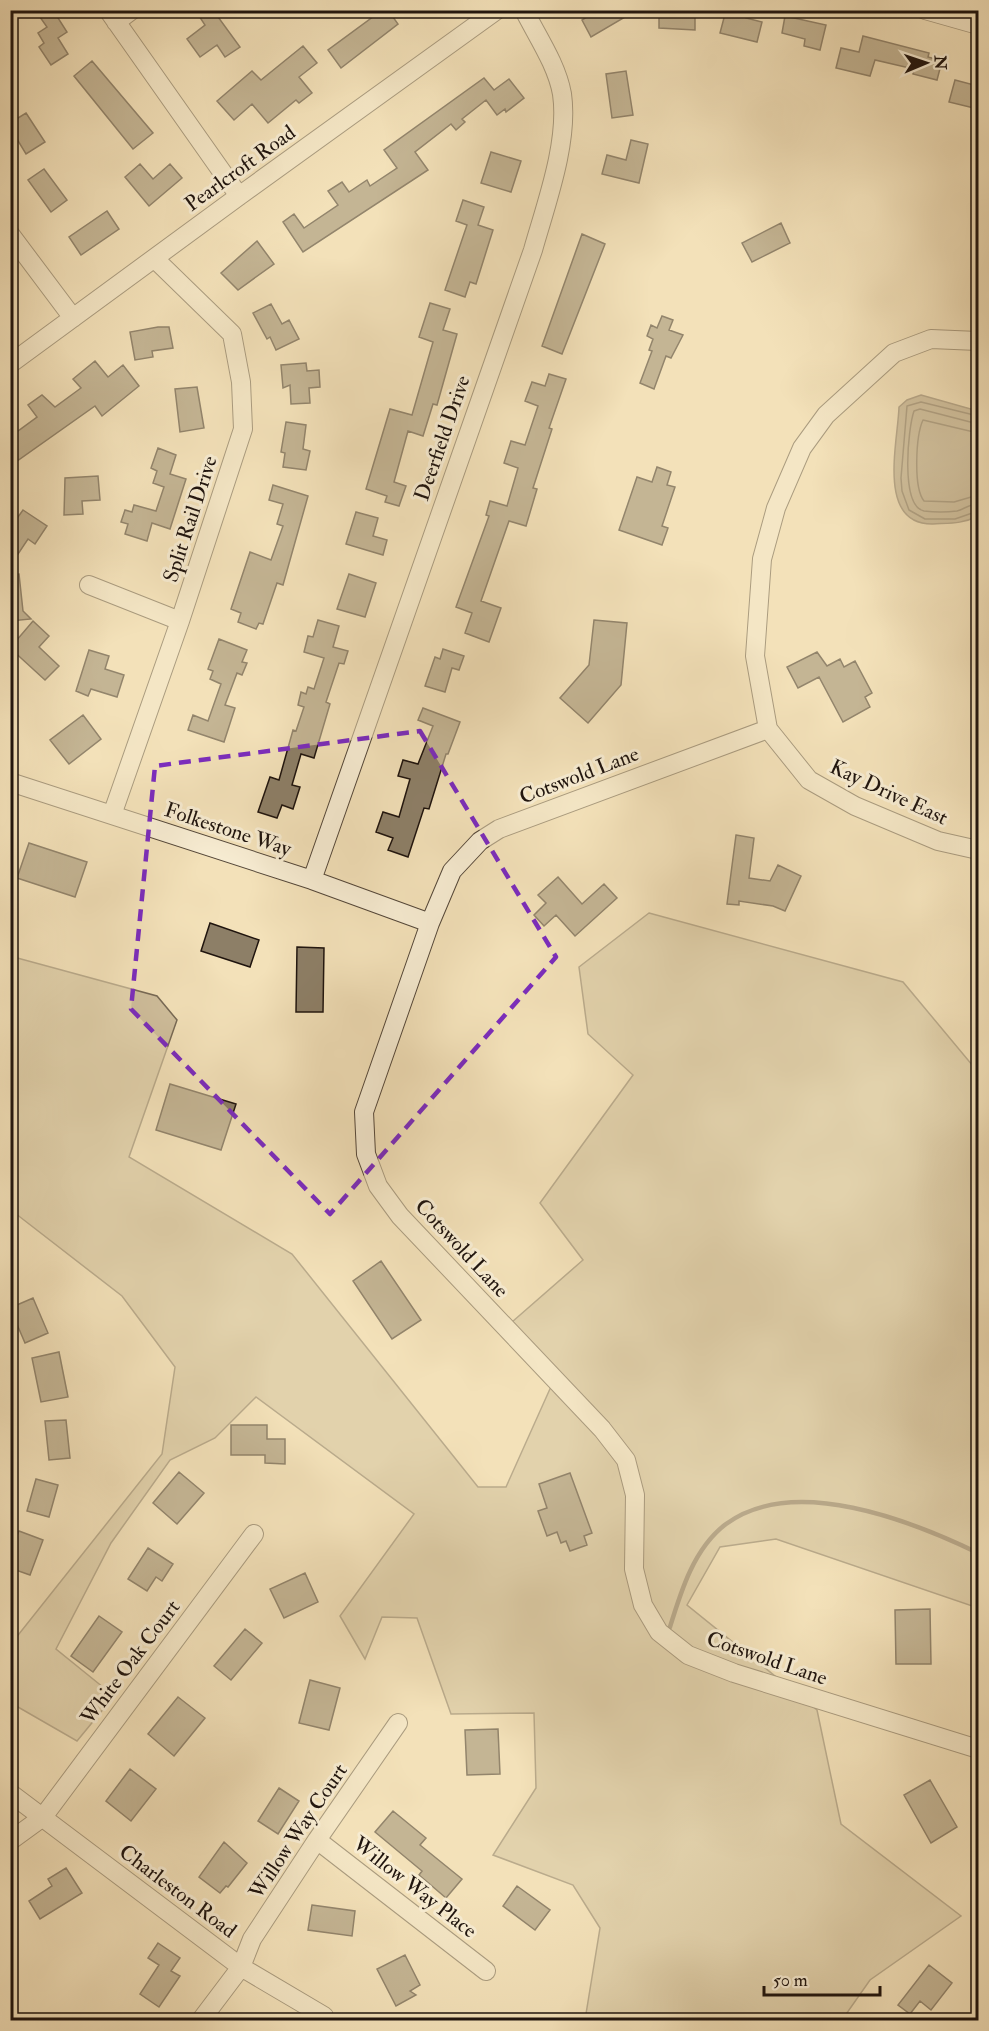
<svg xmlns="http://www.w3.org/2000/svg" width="989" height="2031" font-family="'IM FELL Double Pica',serif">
<rect width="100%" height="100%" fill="#f3e1b9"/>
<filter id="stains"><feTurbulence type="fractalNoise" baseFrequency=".00333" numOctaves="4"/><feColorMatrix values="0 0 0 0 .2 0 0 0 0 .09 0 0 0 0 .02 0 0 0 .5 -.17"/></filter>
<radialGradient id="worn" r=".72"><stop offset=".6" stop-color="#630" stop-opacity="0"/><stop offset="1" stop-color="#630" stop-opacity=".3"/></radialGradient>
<path fill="#cfbe9c" stroke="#776955" stroke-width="1.5" d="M649 913 903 982 978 1072V1608L776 1539 720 1547 687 1605 817 1710 841 1824 961 1916 870 1980 842 2020H585L600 1928 573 1885 493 1855 536 1788 534 1713 451 1714 417 1618 382 1617 365 1659 340 1616 414 1514 256 1397 215 1438 170 1460 111 1543 56 1649 114 1696 77 1741 11 1703V1644L162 1454 175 1367 122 1296 11 1210 10 956 157 996 177 1020 129 1157 292 1254 478 1487H506L558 1371 512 1322 583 1260 540 1203 633 1075 588 1034 579 967Z"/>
<path fill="#ab9b7f" stroke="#736552" stroke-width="1.5" d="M921 395 978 411V516C962 524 951 523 933 524 876 525 898 442 899 407L907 400Z"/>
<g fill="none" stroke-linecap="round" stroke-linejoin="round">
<path stroke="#655846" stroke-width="1.5" d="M978 416 921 402 907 406 901 478 902 491 909 510 925 519H955L978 511
M978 424 920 409 914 411C908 428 900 506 924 511 933 512 948 512 957 511 964 509 970 504 978 504
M978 433 923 420C916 435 913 487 924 501L954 502 978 495"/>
<path stroke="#736552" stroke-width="4.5" d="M670 1627C681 1591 694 1548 726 1524 794 1474 912 1521 978 1553"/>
</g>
<path fill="#8d7f67" stroke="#1f140e" stroke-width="1.5" d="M35 10H53L67 32 58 38 68 54 51 65 39 47 44 43 38 33 47 27Z
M206 10H213L240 47 225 57 217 45 200 57 187 39 205 25 199 16Z
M370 10H388L398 24 341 68 328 50 374 16Z
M598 10H637L591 37 582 20Z
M659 10H695V30L659 28Z
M735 10H748L746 18 762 22 757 42 720 33 725 14 734 17Z
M785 16 826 25 820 50 804 46 805 39 782 33Z
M863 36 929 53 928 57 942 61 937 80 913 74 914 69 875 60 870 76 836 68 841 48 859 52Z
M303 46 317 63 299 77 312 93 299 103 296 100 268 123 252 104 234 120 217 101 252 71 261 80Z
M92 61 153 133 133 149 74 76Z
M626 71 633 115 612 118 606 74Z
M484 78 494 90 509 79 524 98 506 112 505 109 497 115 486 100 462 119 465 122 456 130 451 124 415 152 428 170 303 252 283 222 294 214 304 228 338 205 328 191 342 182 349 192 367 180 370 186 397 168 384 150Z
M955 80 978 86V109L949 102Z
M26 113 45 142 26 154 17 139 10 143V123Z
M631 140 648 144 639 183 602 174 607 155 626 160Z
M491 152 521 161 511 192 481 183Z
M140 164 153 179 170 164 182 178 149 206 125 177Z
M44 169 67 200 51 212 28 180Z
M463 200 484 207 478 225 493 230 476 284 470 282 465 297 445 290 467 225 456 221Z
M107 211 119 229 81 255 69 237Z
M781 223 790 243 752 262 742 243Z
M582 234 605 244 562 354 542 346Z
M257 241 274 264 238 290 221 273Z
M430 303 450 309 443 330 457 334 437 405 433 404 423 436 408 431 394 482 406 486 399 506 385 502 387 496 366 489 390 409 412 415 433 342 419 337Z
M271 304 282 324 289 320 299 339 276 350 270 337 267 339 253 313Z
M662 316 673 320 669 330 683 335 671 358 666 356 654 389 640 383 652 351 649 350 653 339 647 336 651 325 657 328Z
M158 327H169L173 348 152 351 153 357 135 360 130 332Z
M95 361 108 377 123 365 139 386 102 416 95 406 10 466V437L37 417 28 405 42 395 55 407 81 388 73 379Z
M306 363 307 371 319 370 320 387 309 388 310 403 291 404 290 385 283 388 281 365Z
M549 374 566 379 549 428 552 429 533 488 537 489 526 526 509 521 481 601 501 608 489 642 465 633 472 613 456 607 489 516 486 515 490 501 507 506 518 468 504 463 511 441 525 445 538 406 525 401 532 382 545 386Z
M197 387 204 428 180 432 175 389Z
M286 422 306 425 303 449 310 451 306 470 283 467 285 453 281 452Z
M158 448 176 455 170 474 186 479 170 529 152 523 147 541 125 534 128 524 121 522 125 510 132 512 134 505 156 511 164 487 153 483 157 471 151 468Z
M657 467 671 472 667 485 675 487 662 526 668 528 662 545 619 530 637 477 652 482Z
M98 476 100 500 82 501 83 514 64 515 65 478Z
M273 485 308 496 283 585 277 583 263 624 259 623 256 629 238 622 241 613 231 609 250 552 271 560 283 526 277 524 283 504 269 500Z
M23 510 47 526 35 544 28 539 10 566V528Z
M356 512 378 518 373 536 387 540 383 555 346 544Z
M19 574 23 611 31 619 10 621V575Z
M349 574 376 583 365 617 337 609Z
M318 620 339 626 333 647 348 651 344 664 339 663 326 702 330 704 314 758 301 754 292 785 300 787 293 809 282 805 277 818 258 812 270 777 279 780 293 730 296 731 304 707 298 705 301 692 306 694 308 687 314 689 324 658 304 652 308 636 313 637Z
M594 620 627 623 621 685 588 723 560 698 589 665Z
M33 621 49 636 39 647 59 666 45 680 10 648Z
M219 639 247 650 242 662 247 663 242 675 237 673 225 705 235 708 224 742 188 730 193 715 208 721 221 684 210 679 213 671 208 669Z
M443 649 464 656 459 670 452 668 445 692 425 686 435 657 440 659Z
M89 650 109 656 105 669 124 675 117 697 91 689 88 696 76 691Z
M817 652 827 666 840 659 844 667 855 661 872 693 865 697 870 707 843 722 819 677 798 688 787 667Z
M423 708 460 722 448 754H446L429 809 424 808 408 857 388 850 393 838 376 832 383 812 399 817 410 779 398 776 403 760 418 764 433 726 418 720Z
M83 715 101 739 69 764 50 740Z
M736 835 754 838 749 878 770 881 778 865 801 876 785 911 773 906 739 901V905L727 904Z
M29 843 87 862 75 897 17 878Z
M558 877 582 904 604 884 617 898 575 936 556 915 544 926 534 915 546 903 538 895Z
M210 923 259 940 250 967 201 951Z
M297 947 324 948 323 1012H296Z
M170 1084 236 1104 221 1150 156 1130Z
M381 1261 421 1320 392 1339 353 1281Z
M33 1298 48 1333 25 1343 10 1308Z
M59 1352 68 1397 41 1402 32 1358Z
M66 1420 70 1458 49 1460 45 1421Z
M231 1425H267V1439H285V1464L265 1463V1455H231Z
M179 1472 204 1493 177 1524 153 1503Z
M570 1473 592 1533 584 1536 587 1545 570 1551 566 1541 561 1543 557 1532 547 1536 538 1511 547 1508 539 1484Z
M36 1479 58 1485 49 1517 27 1511Z
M19 1531 43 1540 30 1575 10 1568V1552Z
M148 1548 173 1564 162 1581 156 1577 147 1591 128 1579Z
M305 1573 318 1602 284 1618 270 1589Z
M930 1609 931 1664H896L895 1610Z
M99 1616 122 1632 93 1672 71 1656Z
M245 1629 262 1643 231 1680 214 1666Z
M310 1680 340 1688 329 1730 299 1723Z
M178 1697 205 1718 174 1756 148 1734Z
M498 1729 500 1774 467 1775 465 1730Z
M130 1769 156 1789 131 1821 106 1801Z
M930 1780 957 1827 931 1843 904 1795Z
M279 1788 299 1801 278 1834 258 1821Z
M393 1811 426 1838 420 1845 462 1879 446 1898 419 1875 422 1871 375 1832Z
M224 1842 247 1863 228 1887 226 1886 220 1893 199 1877Z
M66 1868 82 1893 40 1919 29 1901 52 1886 48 1879Z
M517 1886 550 1910 535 1930 503 1906Z
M312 1905 355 1911 352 1936 308 1930Z
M158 1943 180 1958 171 1971 180 1976 159 2007 140 1994 159 1965 148 1958Z
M405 1955 420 1985 410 1991 416 1995 396 2006 377 1969Z
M929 1965 952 1983 931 2010 920 2001 910 2014 898 2005Z"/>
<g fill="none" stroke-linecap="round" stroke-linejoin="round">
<g stroke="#544739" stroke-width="20">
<path id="minor" d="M108 10 239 196
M925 10 978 25
M116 22 132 10
M10 234 73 318
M978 341 931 339 894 353 826 415 802 448 776 508 762 559 755 656 768 729 809 780 855 806 938 841 978 850
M10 364 239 196 497 10
M89 585 180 621
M768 729 499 829 480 841 452 871 430 923 364 1112 366 1154 378 1186 400 1216 602 1429 626 1460 635 1495 634 1569 643 1605 659 1632 688 1655 734 1673 978 1749
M10 782 312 880 430 923
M112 815 180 621 243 429 241 382 232 334 155 259
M312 880 533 250C546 204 569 142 562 94 557 65 537 36 524 10
M10 1793 241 1967 324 2016
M317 1840 486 1971
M10 1841 43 1817 254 1534
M201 2020 241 1967 252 1939 317 1840 398 1723"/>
</g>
<use href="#minor" stroke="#f7ecd2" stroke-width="18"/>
</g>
<path d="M0 0H989V2031H0ZM420 731 556 957 330 1214 131 1009 155 766Z" fill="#f3e1b9" fill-opacity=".55" fill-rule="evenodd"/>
<path fill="none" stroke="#7b2cbf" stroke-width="4.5" stroke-dasharray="12 8" stroke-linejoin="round" d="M420 731 556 957 330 1214 131 1009 155 766Z"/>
<g text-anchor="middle" stroke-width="6" stroke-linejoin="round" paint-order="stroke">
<g font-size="21" fill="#1f140e" stroke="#f7ecd2">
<text transform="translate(240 168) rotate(-36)" y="7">Pearlcroft Road</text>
<text transform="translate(442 438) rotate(-71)" y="7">Deerfield Drive</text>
<text transform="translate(190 519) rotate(-72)" y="7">Split Rail Drive</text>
<text transform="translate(579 775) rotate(-21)" y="7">Cotswold Lane</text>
<text transform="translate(889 792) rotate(25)" y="7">Kay Drive East</text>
<text transform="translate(228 829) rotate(18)" y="7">Folkestone Way</text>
<text transform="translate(462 1248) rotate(47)" y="7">Cotswold Lane</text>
<text transform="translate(767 1658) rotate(19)" y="7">Cotswold Lane</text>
<text transform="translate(130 1662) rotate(-53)" y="7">White Oak Court</text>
<text transform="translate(298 1831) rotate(-56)" y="7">Willow Way Court</text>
<text transform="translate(415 1887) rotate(38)" y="7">Willow Way Place</text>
<text transform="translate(178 1891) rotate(37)" y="7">Charleston Road</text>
</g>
</g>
<rect width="989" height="2031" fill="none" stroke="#f3e1b9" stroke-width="36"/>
<rect x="12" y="12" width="965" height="2007" fill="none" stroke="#1f140e" stroke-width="3"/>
<rect x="18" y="18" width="953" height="1995" fill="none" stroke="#1f140e" stroke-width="1.5"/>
<g transform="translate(926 63) rotate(88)" stroke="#f7ecd2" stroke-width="4.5" paint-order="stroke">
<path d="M0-4.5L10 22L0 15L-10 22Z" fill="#1f140e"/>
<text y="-9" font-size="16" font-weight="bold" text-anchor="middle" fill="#1f140e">N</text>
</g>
<path d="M764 1986v9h116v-9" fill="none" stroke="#1f140e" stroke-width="3"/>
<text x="773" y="1986" font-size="18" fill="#1f140e" stroke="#f7ecd2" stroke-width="4.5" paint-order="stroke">50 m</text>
<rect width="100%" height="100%" filter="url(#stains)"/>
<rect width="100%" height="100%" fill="url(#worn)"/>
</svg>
